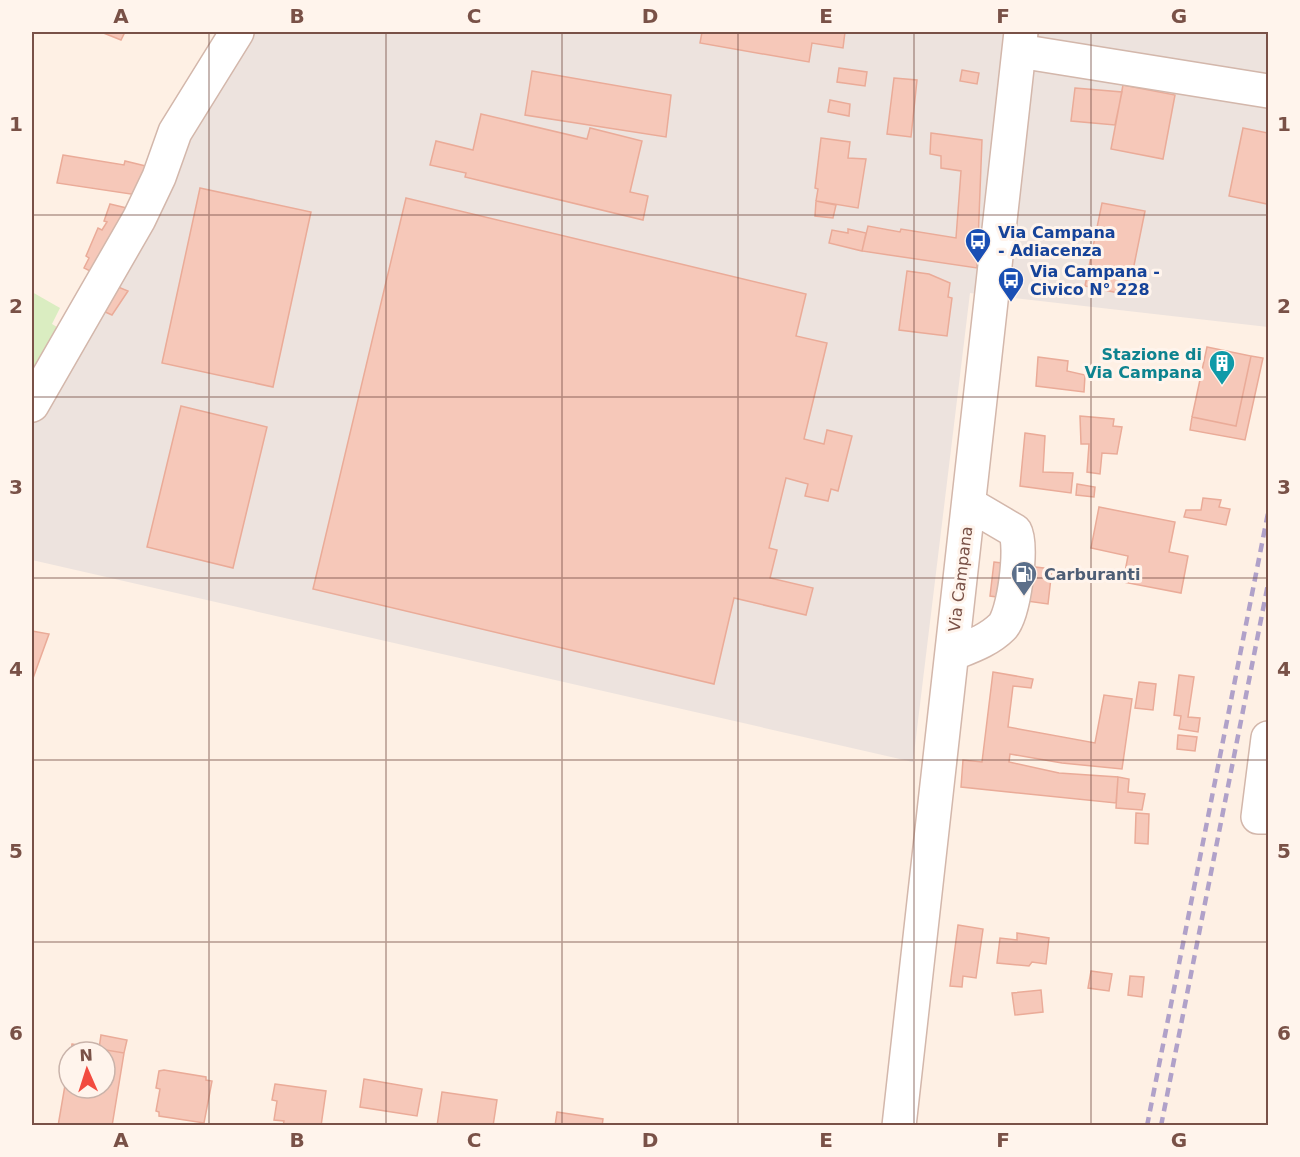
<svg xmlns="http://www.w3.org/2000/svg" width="1300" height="1157" font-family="'DejaVu Sans',sans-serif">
<rect width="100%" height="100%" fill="#fef0e4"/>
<path fill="#ede3de" d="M251 32H1268V327L970 293 913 762 32 560V425L190 127Z"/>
<path fill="#daedc1" d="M32 292 60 308 52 324 65 332 32 391Z"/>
<path fill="#f6c8b9" stroke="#eaab98" stroke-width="1.5" d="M101 32H125L121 40Z
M702 32H845L843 48 812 43 809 62 700 43Z
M839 68 867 72 865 86 837 82Z
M962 70 979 73 977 84 960 81Z
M532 71 671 95 666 137 525 115Z
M894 78 917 80 911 137 887 134Z
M1123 85 1175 95 1163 159 1111 149Z
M1075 88 1122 92 1115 125 1071 121Z
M830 100 850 104 849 116 828 112Z
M481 114 587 139 590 128 642 141 630 192 648 196 643 220 465 177 466 173 430 165 436 141 473 150Z
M1243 128 1268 133 1267 204 1229 196Z
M931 133 982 140 977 268 862 251 868 226 900 232 901 229 956 238 961 171 941 168V156L930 154Z
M821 138 850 142 848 158 866 159 858 208 816 201 818 189 815 188Z
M63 155 124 165 125 161 154 168 144 196 57 183Z
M200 188 311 212 273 387 162 363Z
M406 198 806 294 796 336 827 343 804 439 824 444 827 430 852 436 838 491 831 489 828 501 805 496 808 484 786 478 769 548 777 550 770 578 813 588 806 615 734 598 714 684 313 589Z
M816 201 836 205 833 218 815 216Z
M1102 203 1145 211 1128 295 1085 286Z
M110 204 135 210 94 273 84 268 89 258 86 256 98 228 102 230 107 222 104 221Z
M848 229 866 233 862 251 829 243 832 230 848 233Z
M907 271 929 274 950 283 948 297 952 298 947 336 899 330Z
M111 284 128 291 112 315 96 308Z
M1207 347 1251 356 1236 426 1192 417Z
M1251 356 1263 358 1245 440 1190 430 1192 417 1236 426Z
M1038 357 1068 361 1067 371 1085 375 1084 392 1036 386Z
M181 406 267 427 233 568 147 547Z
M1080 416 1114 419 1113 426 1122 427 1117 454 1102 453 1100 474 1087 472 1089 444H1081Z
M1025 433 1045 436 1043 472 1073 473 1071 493 1020 486Z
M1077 484 1095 487 1094 497 1076 495Z
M1203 498 1221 500 1219 507 1230 509 1226 525 1184 517 1186 510H1201Z
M1099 507 1175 522 1169 552 1188 556 1181 593 1123 582 1128 556 1091 548Z
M994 562 1052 569 1048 604 990 596Z
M32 631 49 634 32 681Z
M993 672 1033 679 1031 688 1013 686 1008 727 1095 743 1104 695 1132 699 1122 769 1062 763 1010 754 1009 762 1059 773 1118 777 1116 803 961 787 963 760 982 762Z
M1179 675 1194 677 1188 717 1200 718 1198 732 1179 729 1181 716 1174 715Z
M1139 682 1156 684 1153 710 1135 708Z
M1178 735 1197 737 1195 751 1177 749Z
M1118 777 1129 779 1128 792 1145 794 1142 810 1116 808Z
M1136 813 1149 814 1148 844 1135 843Z
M958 925 983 929 976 978 963 976 962 987 950 986Z
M1017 933 1049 938 1046 964 1032 962 1029 966 997 963 1000 938 1017 940Z
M1091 971 1112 974 1109 991 1088 988Z
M1130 976 1144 977 1142 997 1128 995Z
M1041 990 1043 1012 1015 1015 1012 993Z
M101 1035 127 1040 124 1053 99 1049Z
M72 1044 124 1053 112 1126H58L69 1062V1088H105V1052H71Z
M164 1070 206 1077V1080L212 1081 204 1123 159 1116V1112L156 1111 160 1089 156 1088 159 1071Z
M364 1079 422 1089 417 1116 360 1107Z
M275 1084 326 1091 321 1126H283L284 1121 274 1120 277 1101 272 1100Z
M442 1092 497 1100 493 1126H437Z
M557 1112 603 1119 602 1126H555Z"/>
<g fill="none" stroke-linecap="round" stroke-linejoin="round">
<g stroke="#d3b7ab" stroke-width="36">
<path id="minor" d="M1019 51 1268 91
M32 405 139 219 159 177 175 132 237 32
M952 654C969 647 988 641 1002 627 1014 616 1023 545 1015 531L969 504
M1268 738 1258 817H1268
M899 1126 1021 32"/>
</g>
<use href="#minor" stroke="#fff" stroke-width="33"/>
<path stroke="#b0a1c9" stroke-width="4.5" stroke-dasharray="9 6" stroke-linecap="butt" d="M1147 1126 1268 513
M1161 1126 1268 584"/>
</g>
<path fill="none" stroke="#795147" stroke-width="1.5" stroke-opacity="0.55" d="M209 32V1126M386 32V1126M562 32V1126M738 32V1126M914 32V1126M1091 32V1126M32 215H1268M32 397H1268M32 578H1268M32 760H1268M32 942H1268"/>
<defs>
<g id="bus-pin" transform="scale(1.35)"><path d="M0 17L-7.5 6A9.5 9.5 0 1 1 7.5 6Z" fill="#1a4fb4" stroke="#fff4ec"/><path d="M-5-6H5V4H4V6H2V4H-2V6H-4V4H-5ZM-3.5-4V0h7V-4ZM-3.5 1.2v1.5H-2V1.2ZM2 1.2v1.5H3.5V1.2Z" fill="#fff"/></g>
<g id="building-pin" transform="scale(1.35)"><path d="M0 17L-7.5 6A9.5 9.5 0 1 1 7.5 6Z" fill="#0f9aa8" stroke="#fff4ec"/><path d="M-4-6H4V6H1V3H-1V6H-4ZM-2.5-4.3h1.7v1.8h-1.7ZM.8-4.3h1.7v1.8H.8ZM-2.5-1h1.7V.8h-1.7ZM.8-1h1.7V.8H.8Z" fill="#fff"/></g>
<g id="fuel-pin" transform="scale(1.35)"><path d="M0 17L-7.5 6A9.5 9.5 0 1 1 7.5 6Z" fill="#5c6f8a" stroke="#fff4ec"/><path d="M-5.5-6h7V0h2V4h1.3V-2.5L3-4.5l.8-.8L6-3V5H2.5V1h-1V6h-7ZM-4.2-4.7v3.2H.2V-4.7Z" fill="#fff"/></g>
</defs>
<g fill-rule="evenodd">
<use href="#bus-pin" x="978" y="241"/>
<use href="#bus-pin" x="1011" y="280"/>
<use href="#building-pin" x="1222" y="363"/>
<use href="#fuel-pin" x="1024" y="574"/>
</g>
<g text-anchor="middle" stroke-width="6" stroke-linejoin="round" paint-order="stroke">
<g font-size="16" font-weight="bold" fill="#164399" stroke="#fff4ec" text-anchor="start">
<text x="998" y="238">Via Campana<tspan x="998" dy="18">- Adiacenza</tspan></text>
<text x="1030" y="277">Via Campana -<tspan x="1030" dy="18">Civico N° 228</tspan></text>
</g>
<g font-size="16" font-weight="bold" fill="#0d838f" stroke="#fff4ec" text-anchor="end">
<text x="1202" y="360">Stazione di<tspan x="1202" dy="18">Via Campana</tspan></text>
</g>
<g font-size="16" font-weight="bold" fill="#4e5e75" stroke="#fff4ec" text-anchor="start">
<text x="1044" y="580">Carburanti</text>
</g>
<g font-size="16" fill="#795147" stroke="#fff4ec">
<text transform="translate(960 579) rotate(-83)" y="6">Via Campana</text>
</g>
</g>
<rect width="1300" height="1157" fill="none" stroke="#fff4ec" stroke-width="66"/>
<g transform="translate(87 1070) rotate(357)"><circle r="28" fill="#fff4ec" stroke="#c9b3aa" stroke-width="1.5"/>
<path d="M0-4.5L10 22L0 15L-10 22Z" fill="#f24b3f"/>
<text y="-9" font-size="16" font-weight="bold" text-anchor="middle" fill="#795147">N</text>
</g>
<rect x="33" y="33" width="1234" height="1091" fill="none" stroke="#795147" stroke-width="2"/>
<g font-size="20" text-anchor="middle" font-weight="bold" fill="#795147">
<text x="121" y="23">A</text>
<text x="297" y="23">B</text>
<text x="474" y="23">C</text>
<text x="650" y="23">D</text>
<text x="826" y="23">E</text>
<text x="1003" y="23">F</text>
<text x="1179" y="23">G</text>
<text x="16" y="131">1</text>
<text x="1284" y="131">1</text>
<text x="16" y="313">2</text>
<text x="1284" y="313">2</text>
<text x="16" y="494">3</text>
<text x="1284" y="494">3</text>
<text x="16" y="676">4</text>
<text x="1284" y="676">4</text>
<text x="16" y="858">5</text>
<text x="1284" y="858">5</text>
<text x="16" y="1040">6</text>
<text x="1284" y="1040">6</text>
<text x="121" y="1147">A</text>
<text x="297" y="1147">B</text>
<text x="474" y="1147">C</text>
<text x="650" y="1147">D</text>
<text x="826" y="1147">E</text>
<text x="1003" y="1147">F</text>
<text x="1179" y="1147">G</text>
</g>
</svg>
